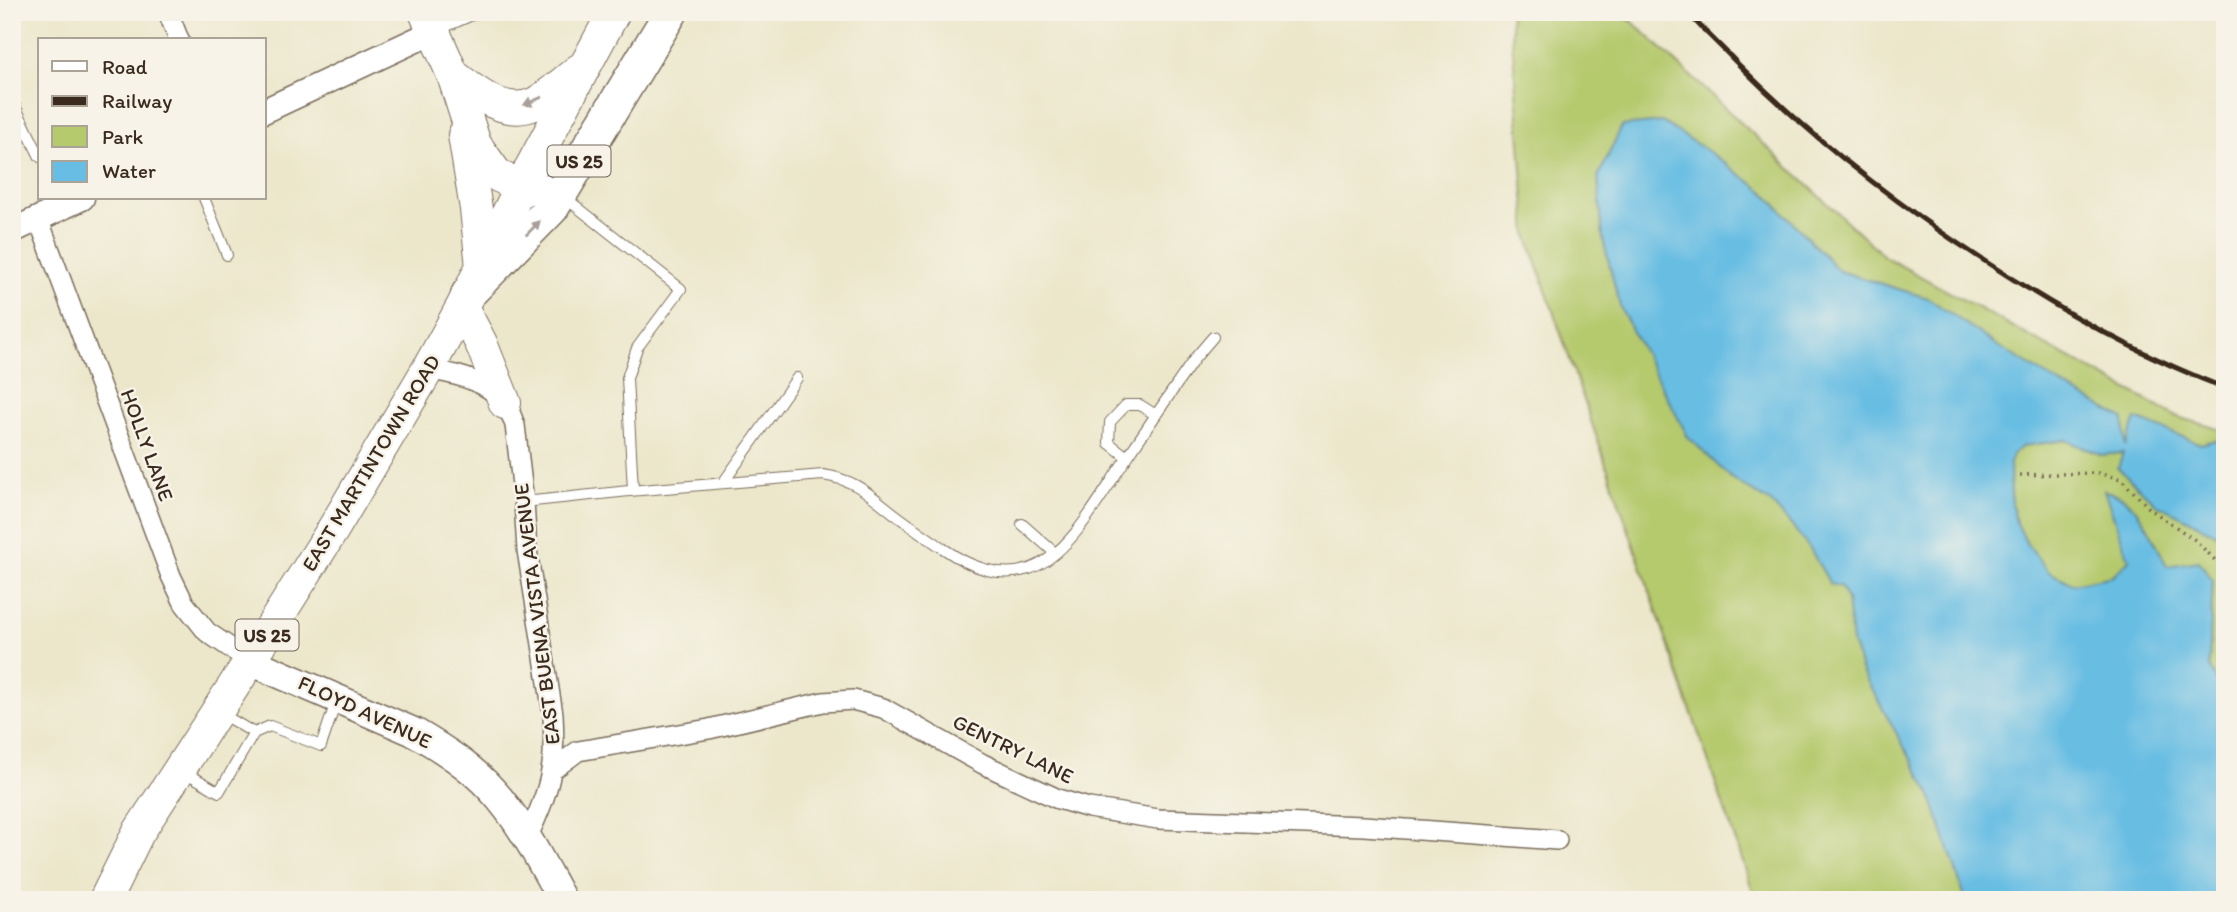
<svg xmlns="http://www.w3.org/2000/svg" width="2237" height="912" font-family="Itim,sans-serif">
<rect width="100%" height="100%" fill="#f7f3e8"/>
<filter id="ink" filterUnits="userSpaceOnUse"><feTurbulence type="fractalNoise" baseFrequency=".0143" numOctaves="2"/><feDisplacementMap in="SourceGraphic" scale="14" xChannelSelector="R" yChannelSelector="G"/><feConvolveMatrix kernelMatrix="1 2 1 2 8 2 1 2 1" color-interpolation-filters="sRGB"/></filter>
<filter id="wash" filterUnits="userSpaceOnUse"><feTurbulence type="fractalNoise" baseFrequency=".00686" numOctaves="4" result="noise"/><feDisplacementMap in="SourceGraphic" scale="28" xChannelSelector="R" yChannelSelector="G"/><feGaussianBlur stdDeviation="1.57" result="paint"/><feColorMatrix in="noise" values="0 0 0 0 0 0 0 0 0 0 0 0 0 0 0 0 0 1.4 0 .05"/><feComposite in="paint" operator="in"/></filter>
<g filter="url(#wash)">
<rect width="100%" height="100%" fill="#ece7cb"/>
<path fill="#b5c96d" stroke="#787a46" stroke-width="2" d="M1510 12H1622L1885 257 2175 416 2225 431V900H1756L1527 235Z"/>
<path fill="#67bde3" stroke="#517480" stroke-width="2" d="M1662 122 1708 151 1763 191 1839 271 1928 298 1996 345 2060 384 2124 419 2125 447 2136 419 2201 444 2215 440 2225 443V546L2219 535 2156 504 2118 468 2123 453 2102 455 2065 440 2023 446 2014 453 2010 463 2011 494 2014 517 2027 544 2049 572 2073 584 2113 576 2129 560 2104 490C2111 493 2120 495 2125 499 2145 515 2156 544 2167 566L2199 561 2213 581 2209 666 2225 697V900H1966L1929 791 1862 672 1852 642 1847 600 1841 587 1830 584 1812 552 1793 527 1771 503 1731 478 1688 437 1620 307 1603 239 1598 177 1622 126Z"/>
</g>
<g filter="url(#ink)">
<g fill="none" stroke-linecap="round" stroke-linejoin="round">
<g stroke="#796c5b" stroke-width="12">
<path id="service" d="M438 30 479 12
M12 100 40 157
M563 196 681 289 637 348 627 378 633 490
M204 198 227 255
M1127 457 1109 443 1110 422 1126 405H1140L1156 415
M723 483 797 378
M524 502 629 491 823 475C857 480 870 495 896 515 912 527 928 538 944 549 969 566 998 579 1029 569 1071 555 1102 493 1126 459 1149 425 1172 391 1195 358L1213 337
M1022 524 1055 553
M254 733 270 726 321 746 336 702
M183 771 219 792 254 733 220 713"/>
</g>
<g stroke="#796c5b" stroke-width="22">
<path id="minor" d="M168 12 179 40
M38 218 171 576 184 603 207 632 250 661
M428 369C467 377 502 383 515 425L524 502 527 550 553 714C556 767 550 790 527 838
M551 771 578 751 709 729 823 702 853 700 883 708 983 764 1058 799 1089 808 1158 819 1364 826 1557 840"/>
</g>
<g stroke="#796c5b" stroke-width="27">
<path id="tertiary" d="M264 111 435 31
M12 231 82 198"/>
</g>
<g stroke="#796c5b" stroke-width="31">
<path id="secondary" d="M250 661 416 733C443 749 470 766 491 789 521 821 541 862 562 900"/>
</g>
<g stroke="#796c5b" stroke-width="34">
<path id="primary" d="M425 12 453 75 475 144 498 176 521 186 541 190
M453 75C475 92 504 117 534 104 548 97 566 80 579 70
M464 135 476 209 482 267
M462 307 481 343 505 403
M105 900 138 833 250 661 332 531 428 369 462 307 521 186 614 12"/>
</g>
<g stroke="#796c5b" stroke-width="36">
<path id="trunk" d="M468 294 552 208 671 12"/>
</g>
<path stroke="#796c5b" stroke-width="3.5" stroke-dasharray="2 5" stroke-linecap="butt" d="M2020 475 2097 473 2121 479 2150 509 2195 540 2225 570"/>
<use href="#service" stroke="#fff" stroke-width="10"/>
<use href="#minor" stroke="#fff" stroke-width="19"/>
<use href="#tertiary" stroke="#fff" stroke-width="24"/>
<use href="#secondary" stroke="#fff" stroke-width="28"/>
<use href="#primary" stroke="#fff" stroke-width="32"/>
<use href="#trunk" stroke="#fff" stroke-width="33"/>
<path stroke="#3b2a1e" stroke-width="5" d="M1687 12C1703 30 1720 45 1736 62 1810 136 1892 201 1980 258 2057 309 2139 355 2225 388"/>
</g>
<defs><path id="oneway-solid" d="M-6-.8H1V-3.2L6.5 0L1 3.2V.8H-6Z" transform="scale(1.75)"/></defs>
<g fill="#a79f9a">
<use href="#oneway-solid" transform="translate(533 101) rotate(157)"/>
<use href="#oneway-solid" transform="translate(533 228) rotate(-46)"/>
</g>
</g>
<g text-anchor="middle" stroke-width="5" stroke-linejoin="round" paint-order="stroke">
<g fill="#f7f3e8" stroke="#73665b" stroke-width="2">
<rect x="547.5" y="145.5" width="63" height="31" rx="5"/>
<rect x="235.5" y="619.5" width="63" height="31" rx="5"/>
</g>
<g font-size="19" font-weight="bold" fill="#3b2a1e">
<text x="579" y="168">US 25</text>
<text x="267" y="642">US 25</text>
</g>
<g font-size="21" fill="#3b2a1e" stroke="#f7f3e8">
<text transform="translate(147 445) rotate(70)" y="7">HOLLY LANE</text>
<text transform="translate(371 463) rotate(-59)" y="7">EAST MARTINTOWN ROAD</text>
<text transform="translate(537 614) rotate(-97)" y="7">EAST BUENA VISTA AVENUE</text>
<text transform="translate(365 712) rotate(25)" y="7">FLOYD AVENUE</text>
<text transform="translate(1013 749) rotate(26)" y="7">GENTRY LANE</text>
</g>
</g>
<rect width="2237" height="912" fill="none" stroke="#f7f3e8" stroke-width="42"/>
<rect x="38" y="38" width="228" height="161" fill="#f7f3e8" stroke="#aca397" stroke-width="2"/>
<rect x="52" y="61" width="35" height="10" fill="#ffffff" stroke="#aca397" stroke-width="2"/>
<text x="102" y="74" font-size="21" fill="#3b2a1e">Road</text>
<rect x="52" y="96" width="35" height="10" fill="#3b2a1e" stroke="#aca397" stroke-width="2"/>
<text x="102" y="108" font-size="21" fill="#3b2a1e">Railway</text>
<rect x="52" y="126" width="35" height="21" fill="#b5c96d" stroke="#aca397" stroke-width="2"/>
<text x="102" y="144" font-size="21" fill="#3b2a1e">Park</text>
<rect x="52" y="161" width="35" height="21" fill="#67bde3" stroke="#aca397" stroke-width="2"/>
<text x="102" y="178" font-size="21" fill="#3b2a1e">Water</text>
</svg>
